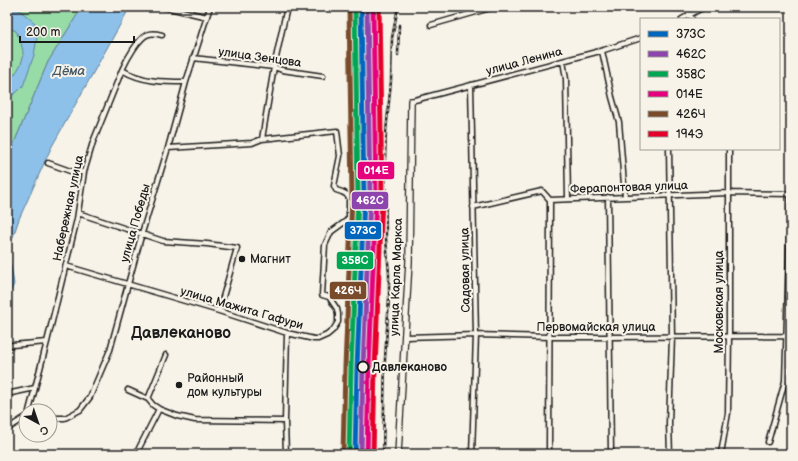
<svg xmlns="http://www.w3.org/2000/svg" width="798" height="461" font-family="'Balsamiq Sans',sans-serif">
<rect width="100%" height="100%" fill="#f7f3e8"/>
<filter id="ink" filterUnits="userSpaceOnUse"><feTurbulence type="fractalNoise" baseFrequency=".025" numOctaves="2"/><feDisplacementMap in="SourceGraphic" scale="8" xChannelSelector="R" yChannelSelector="G"/><feConvolveMatrix kernelMatrix="1 2 1 2 8 2 1 2 1" color-interpolation-filters="sRGB"/></filter>
<g filter="url(#ink)">
<path fill="#97dba7" stroke="#5a7c62" d="M7 7H82L48 62 7 160Z"/>
<path fill="#8ec1ea" stroke="#607f98" d="M12 7 17 8 35 23 38 32 34 55 23 86 17 92 8 98 7 81C14 78 22 64 23 57 24 49 19 38 16 31L7 27V9Z
M82 7H130L51 148 19 219 11 243 10 260 14 284 7 299V160L48 62Z"/>
<g fill="none" stroke-linecap="round" stroke-linejoin="round">
<g stroke="#1c1c1c" stroke-width="7">
<path id="street" d="M165 7 207 17
M686 7 692 19
M682 19 704 7
M431 25 494 7
M602 51 612 97 619 122 625 197
M193 58 274 67 282 70 323 76
M563 61 566 79 568 199
M122 70C142 82 163 82 186 82
M471 85 476 335 472 454
M411 101 604 50 641 38
M262 139 274 67 287 7
M669 149 672 337 669 423 670 454
M48 163 73 172H84
M608 197 611 454
M473 207 542 191 550 200 729 193 791 194
M78 213 163 241 207 244 237 248 219 311
M66 266 219 311 287 333 314 339H318L327 335 333 330 338 322V314L337 309 329 297 322 295 325 245 331 232 346 221 349 217V198L346 194 342 192 336 190 334 186 340 156 337 131 262 139 252 143 168 148
M405 337 476 335 550 337H610L787 336
M12 345 47 342
M128 390 148 399 153 405 159 409 177 416 195 420 285 421
M7 394 35 388
M148 399 166 355
M29 411 47 342 77 219 84 172 93 142 122 70C126 61 139 36 149 34 153 33 158 34 162 35
M50 418H65L80 410 90 397 110 350 142 233 168 148 186 82 210 7
M7 429 26 417
M768 442 785 381 791 185
M136 454 159 409
M286 454 285 421 287 333
M549 454 550 200
M720 454 722 448 728 413 729 336V149"/>
</g>
<g stroke="#1c1c1c" stroke-width="8">
<path id="secondary" d="M398 454 409 262 411 101"/>
</g>
<use href="#street" stroke="#f7f3e8" stroke-width="4"/>
<use href="#secondary" stroke="#f7f3e8" stroke-width="5.5"/>
<g stroke="#1c1c1c" stroke-width="2.5">
<path id="rail" d="M370 7 369 80 370 100 377 153
M398 55 399 25
M352 162 353 133V87L355 7
M343 454 346 381
M370 454 378 182 377 149
M383 454 385 359 389 298V274L386 239 385 160 386 132 391 81 392 38 398 7"/>
</g>
<use href="#rail" stroke="#f7f3e8" stroke-width="1" stroke-dasharray="3" stroke-linecap="butt"/>
<g stroke="#f7f3e8" stroke-width="8">
<path id="rail-1" d="M355 454 357 367 364 197 361 7"/>
</g>
<g stroke="#f7f3e8" stroke-width="8">
<path id="rail-2" d="M361 454 363 367 370 197 367 7"/>
</g>
<g stroke="#f7f3e8" stroke-width="8">
<path id="rail-3" d="M349 454 351 367 358 197 355 7"/>
</g>
<g stroke="#f7f3e8" stroke-width="8">
<path id="rail-4" d="M367 454 369 367 376 197 373 7"/>
</g>
<g stroke="#f7f3e8" stroke-width="8">
<path id="rail-5" d="M343 454 345 367 352 197 349 7"/>
</g>
<g stroke="#f7f3e8" stroke-width="8">
<path id="rail-6" d="M373 454 375 368 382 198 379 7"/>
</g>
<use href="#rail-1" stroke="#0065bd" stroke-width="5"/>
<use href="#rail-2" stroke="#8e44ad" stroke-width="5"/>
<use href="#rail-3" stroke="#00a651" stroke-width="5"/>
<use href="#rail-4" stroke="#e5007d" stroke-width="5"/>
<use href="#rail-5" stroke="#7a4b2a" stroke-width="5"/>
<use href="#rail-6" stroke="#e4002b" stroke-width="5"/>
</g>
</g>
<g fill="#1c1c1c" stroke="#f7f3e8" stroke-width="1.5">
<circle cx="242" cy="259" r="4"/>
<circle cx="179" cy="385" r="4"/>
</g>
<circle fill="#f7f3e8" stroke="#1c1c1c" stroke-width="2" cx="363" cy="367" r="5.5"/>
<g text-anchor="middle" stroke-width="4" stroke-linejoin="round" paint-order="stroke">
<g font-size="12" fill="#1c1c1c" stroke="#f7f3e8">
<text transform="translate(260 57) rotate(8)" y="4">улица Зенцова</text>
<text transform="translate(524 61) rotate(-15)" y="4">улица Ленина</text>
<text transform="translate(629 187) rotate(-2)" y="4">Ферапонтовая улица</text>
<text transform="translate(68 208) rotate(-78)" y="4">Набережная улица</text>
<text transform="translate(135 223) rotate(-74)" y="4">улица Победы</text>
<text transform="translate(465 270) rotate(-91)" y="4">Садовая улица</text>
<text transform="translate(396 277) rotate(-88)" y="4">улица Карла Маркса</text>
<text transform="translate(719 302) rotate(-90)" y="4">Московская улица</text>
<text transform="translate(242 308) rotate(16)" y="4">улица Мажита Гафури</text>
<text x="596" y="331">Первомайская улица</text>
</g>
<g font-size="12" fill="#1c1c1c" stroke="#f7f3e8" text-anchor="start">
<text x="250" y="263">Магнит</text>
<text x="187" y="382">Районный<tspan x="187" dy="14">дом культуры</tspan></text>
</g>
<g font-size="12" font-weight="bold" fill="#1c1c1c" stroke="#f7f3e8" text-anchor="start">
<text x="372" y="371">Давлеканово</text>
</g>
<g font-size="13" font-style="italic" fill="#445664" stroke="#f7f3e8">
<text x="69" y="75">Дёма</text>
</g>
<g font-size="16" font-weight="bold" fill="#1c1c1c" stroke="#f7f3e8">
<text x="181" y="338">Давлеканово</text>
</g>
</g>
<g stroke="#f7f3e8" stroke-width="1.5">
<rect x="357" y="161" width="38" height="19" rx="4" fill="#e5007d"/>
<rect x="351" y="191" width="38" height="19" rx="4" fill="#8e44ad"/>
<rect x="344" y="221" width="38" height="19" rx="4" fill="#0065bd"/>
<rect x="336" y="251" width="38" height="19" rx="4" fill="#00a651"/>
<rect x="329" y="281" width="38" height="19" rx="4" fill="#7a4b2a"/>
</g>
<g font-size="11" text-anchor="middle" font-weight="bold" fill="#fff">
<text x="376" y="174">014Е</text>
<text x="370" y="204">462С</text>
<text x="363" y="234">373C</text>
<text x="355" y="264">358С</text>
<text x="348" y="294">426Ч</text>
</g>
<rect width="798" height="461" fill="none" stroke="#f7f3e8" stroke-width="24"/>
<rect x="12" y="12" width="774" height="437" fill="none" stroke="#1c1c1c" stroke-width="1.5" filter="url(#ink)"/>
<rect x="640" y="18" width="140" height="132" fill="#f7f3e8" stroke="#9f9d96"/>
<rect x="648" y="31" width="20" height="6" fill="#0065bd" stroke="#9f9d96"/>
<text x="676" y="38" font-size="12" fill="#1c1c1c">373C</text>
<rect x="648" y="51" width="20" height="6" fill="#8e44ad" stroke="#9f9d96"/>
<text x="676" y="58" font-size="12" fill="#1c1c1c">462С</text>
<rect x="648" y="71" width="20" height="6" fill="#00a651" stroke="#9f9d96"/>
<text x="676" y="78" font-size="12" fill="#1c1c1c">358С</text>
<rect x="648" y="91" width="20" height="6" fill="#e5007d" stroke="#9f9d96"/>
<text x="676" y="98" font-size="12" fill="#1c1c1c">014Е</text>
<rect x="648" y="111" width="20" height="6" fill="#7a4b2a" stroke="#9f9d96"/>
<text x="676" y="118" font-size="12" fill="#1c1c1c">426Ч</text>
<rect x="648" y="131" width="20" height="6" fill="#e4002b" stroke="#9f9d96"/>
<text x="676" y="138" font-size="12" fill="#1c1c1c">194Э</text>
<g transform="translate(38 423) rotate(140)"><circle r="19" fill="#f7f3e8" stroke="#9f9d96"/>
<path d="M0-3L7 15L0 10L-7 15Z" fill="#1c1c1c"/>
<text y="-6" font-size="11" font-weight="bold" text-anchor="middle" fill="#1c1c1c">С</text>
</g>
<path d="M20 36v6h114v-6" fill="none" stroke="#1c1c1c" stroke-width="2"/>
<text x="26" y="36" font-size="12" fill="#1c1c1c" stroke="#f7f3e8" stroke-width="3" paint-order="stroke">200 m</text>
</svg>
